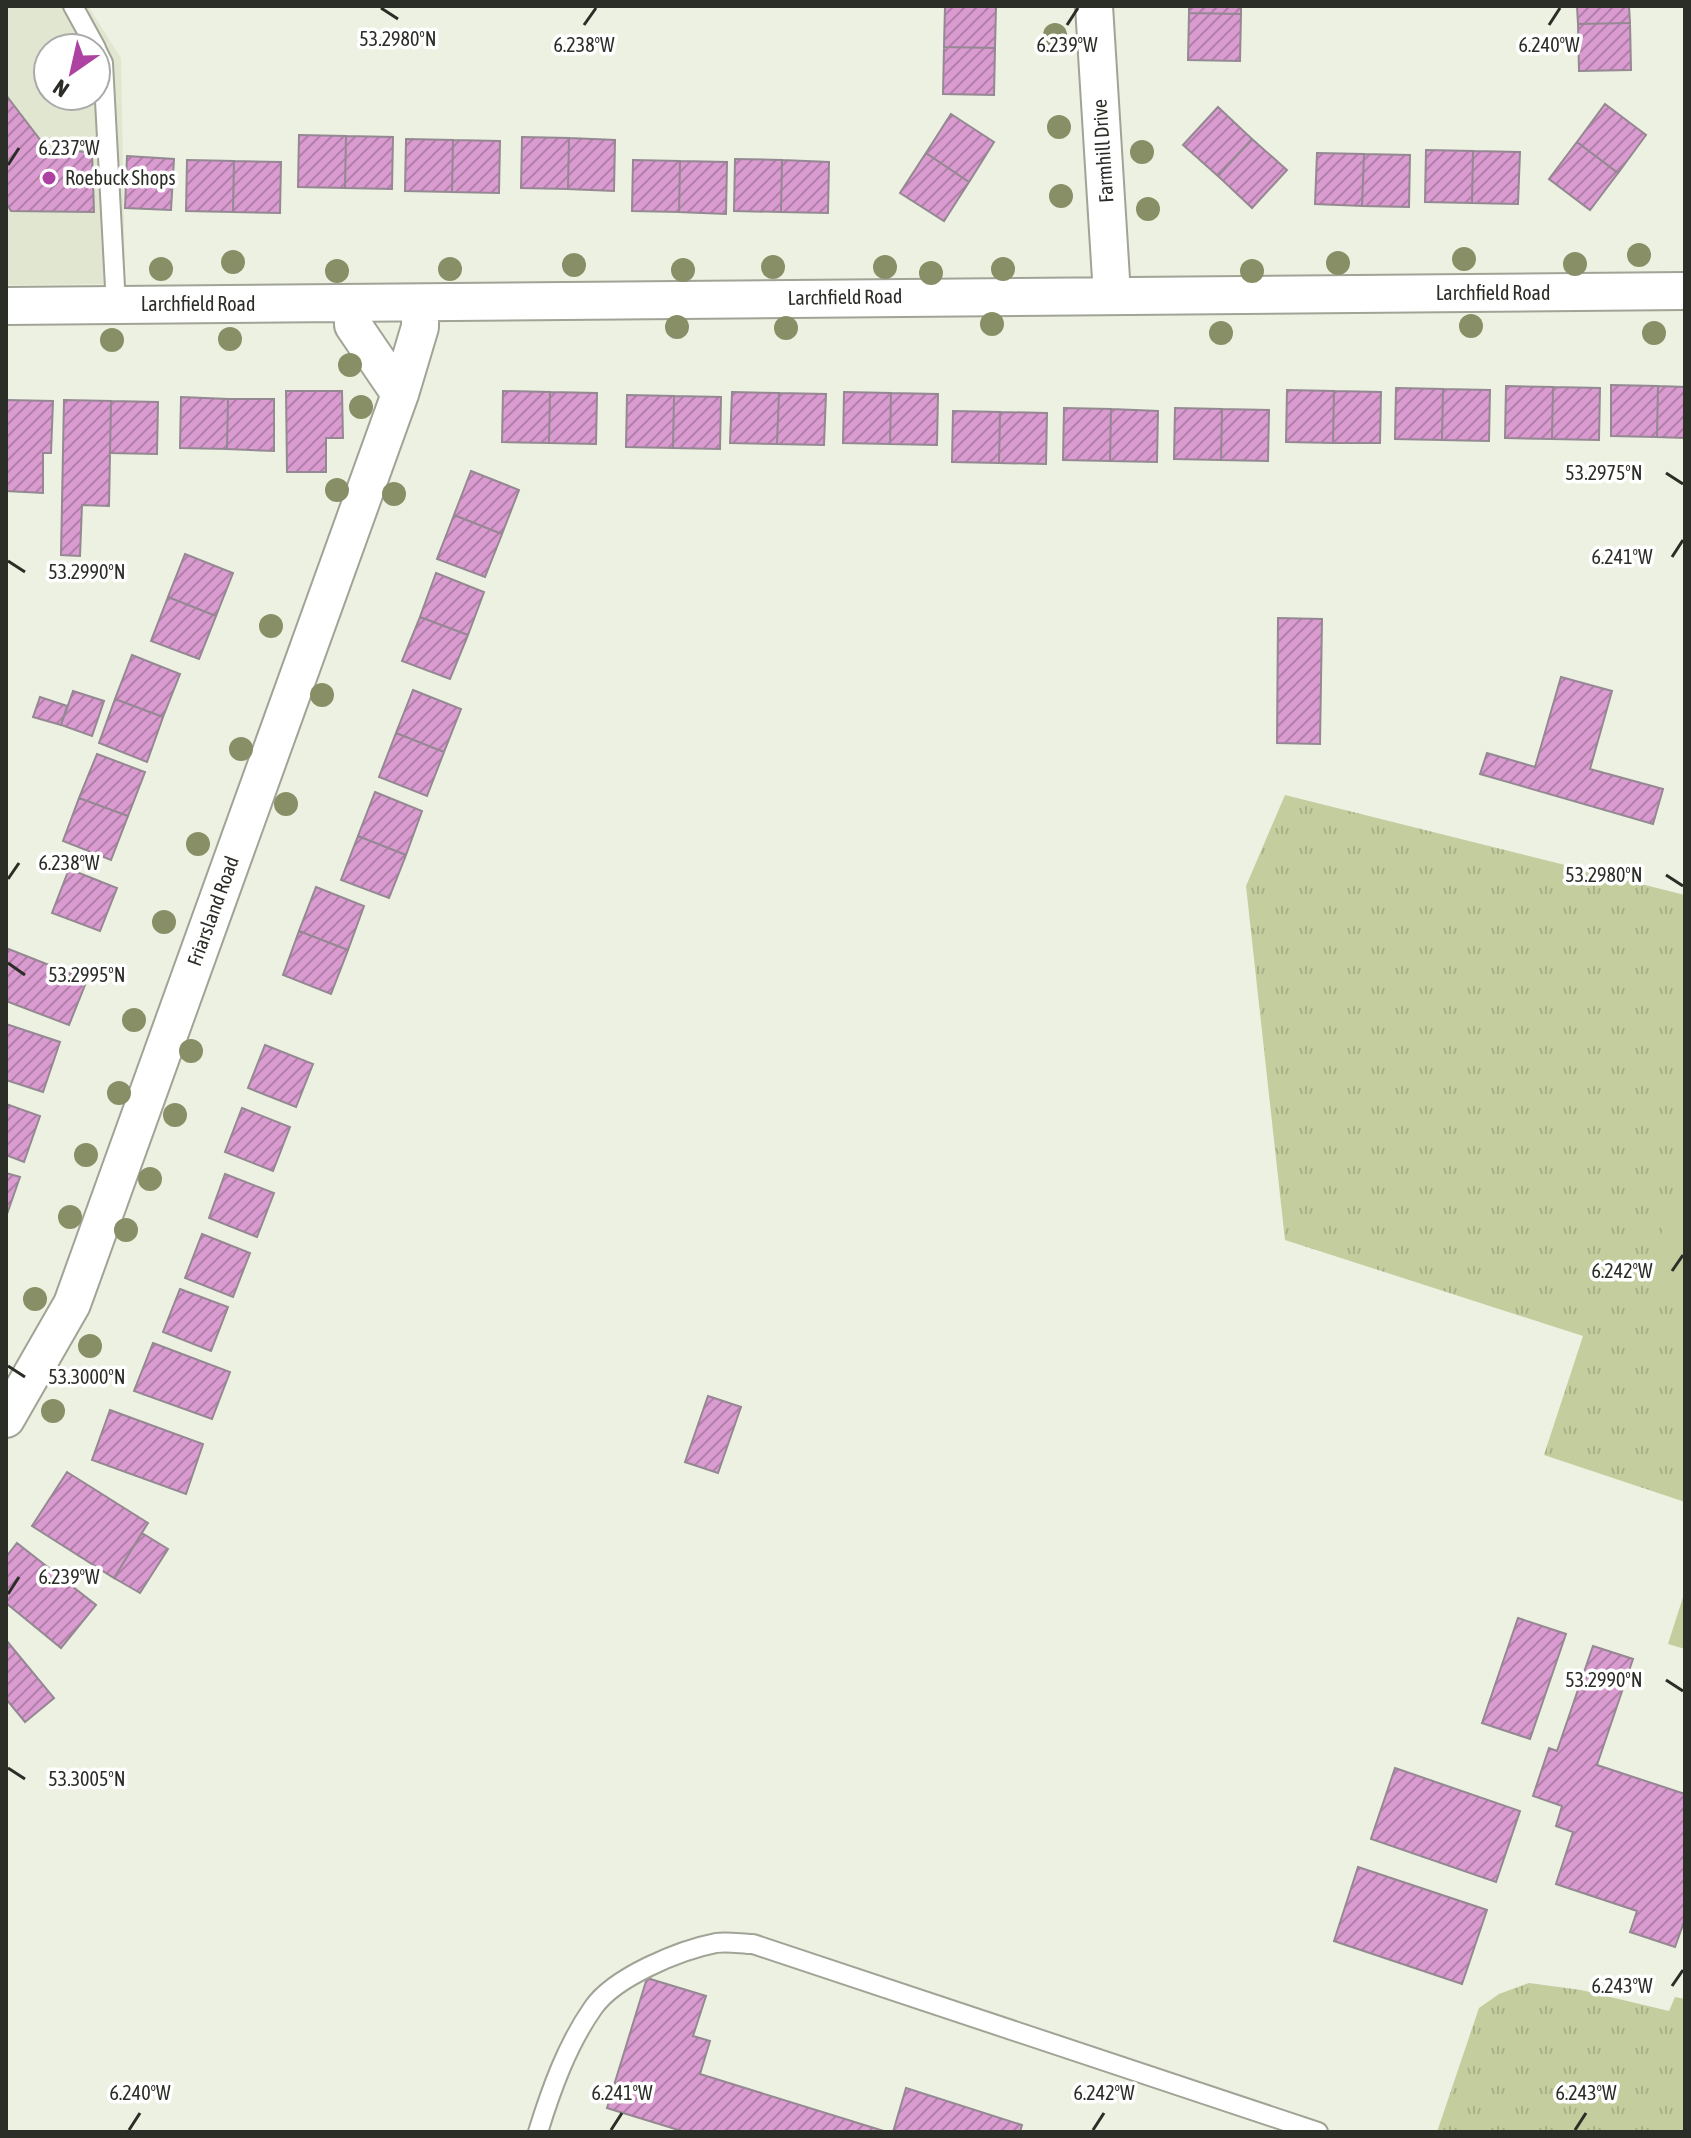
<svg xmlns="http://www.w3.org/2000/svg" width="1691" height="2138" font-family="'Asap Condensed',sans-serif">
<defs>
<pattern id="grass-tufts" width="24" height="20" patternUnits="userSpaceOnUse" patternTransform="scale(2)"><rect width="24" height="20" fill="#c3cd9e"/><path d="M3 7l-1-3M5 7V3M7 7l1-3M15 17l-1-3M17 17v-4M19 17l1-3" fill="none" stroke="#a8b088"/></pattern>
<pattern id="building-hatch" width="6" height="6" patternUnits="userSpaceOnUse" patternTransform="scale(2)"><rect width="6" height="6" fill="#da9bd0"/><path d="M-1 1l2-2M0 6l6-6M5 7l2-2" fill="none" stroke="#b17fa9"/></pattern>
</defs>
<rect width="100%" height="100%" fill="#edf1e1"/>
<path fill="#e1e6d0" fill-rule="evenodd" d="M6 6H88L121 58 125 284 6 285ZM48 48H96V96H48Z"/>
<path fill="url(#grass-tufts)" d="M1285 795 1685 895V1502L1544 1455 1583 1336 1285 1240 1246 886Z
M1529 1983 1581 1990 1669 2011 1675 1997 1685 1999V2132H1437L1479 2008 1499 1994Z"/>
<path fill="#c3cd9e" d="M1685 1164V1293L1646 1280Z
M1685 1591V1649L1668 1644Z"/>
<path fill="url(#building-hatch)" stroke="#948892" stroke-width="2" d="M945 6H996L995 48 944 47Z
M1189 6H1241V14L1189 13Z
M1577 6H1629L1630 23 1578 24Z
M1189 13 1241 14 1240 61 1188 60Z
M1630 23 1631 70 1579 71 1578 24Z
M944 47 995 48 994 95 943 94Z
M6 95 48 150 92 152 94 212 11 211 6 203Z
M1605 104 1646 135 1618 173 1577 142Z
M1218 107 1252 139 1218 176 1183 145Z
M951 114 994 142 969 182 926 153Z
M299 135 346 136 345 188 298 187Z
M346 136 393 137 392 189 345 188Z
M522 137 569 138 568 189 521 188Z
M569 138 615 140 614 191 568 189Z
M406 139 453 140 452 192 405 191Z
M1252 139 1287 170 1252 208 1218 176Z
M453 140 500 141 499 193 452 192Z
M1577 142 1618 173 1590 210 1549 179Z
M1426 150 1473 151 1472 203 1425 202Z
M1473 151 1520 152 1518 204 1472 203Z
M926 153 969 182 944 221 900 193Z
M1317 153 1364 154 1362 206 1315 204Z
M1364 154 1410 155 1409 207 1362 206Z
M127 156 174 159 171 210 125 208Z
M735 159 782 160 781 212 734 211Z
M187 160 234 161 233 212 186 211Z
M633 160 680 161 679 212 632 211Z
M782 160 829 162 828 213 781 212Z
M234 161 281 162 280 213 233 212Z
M680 161 727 162 726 214 679 212Z
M1611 385 1658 386 1657 437 1611 436Z
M1506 386 1553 387 1552 439 1505 438Z
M1658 386 1685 387V438L1657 437Z
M1553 387 1600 388 1599 440 1552 439Z
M1396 388 1443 389 1442 440 1395 439Z
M1443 389 1490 390 1489 441 1442 440Z
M1287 390 1334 391 1333 443 1286 442Z
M286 391H342L343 438H326V472H287Z
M503 391 550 392 549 443 502 442Z
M1334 391 1381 392 1380 443H1333Z
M550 392 597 393 596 444 549 443Z
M732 392 779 393 777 444 730 443Z
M844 392 891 393 890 444 843 443Z
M779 393 826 394 824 445 777 444Z
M891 393 938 394 937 445 890 444Z
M627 395 674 396 673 448 626 447Z
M674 396 721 397 720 449 673 448Z
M181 397 228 399 227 449 180 448Z
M228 399H274V451L227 449Z
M6 400 53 401 51 453H43V493L6 491Z
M64 400 111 401 109 506 82 505 80 556 61 555Z
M111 401 158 402 157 454 110 453Z
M1064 408 1111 409 1110 461 1063 460Z
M1175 408 1222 409 1221 460 1174 459Z
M1111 409 1158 411 1157 462 1110 461Z
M1222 409 1269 410 1268 461 1221 460Z
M953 411 1000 412 999 463 952 462Z
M1000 412 1047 413 1046 464 999 463Z
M471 471 519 490 502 534 454 515Z
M454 515 502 534 485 577 437 559Z
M185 554 233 573 216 616 168 597Z
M436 573 484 592 468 635 420 617Z
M168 597 216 616 199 659 151 641Z
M420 617 468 635 450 679 402 661Z
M1278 618 1322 619 1320 744 1277 743Z
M132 655 180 674 163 717 115 699Z
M1561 677 1612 691 1590 769 1663 789 1653 824 1480 774 1487 753 1535 767Z
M413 690 461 709 444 752 396 733Z
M73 691 104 701 92 736 61 725Z
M40 697 67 706 61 725 33 717Z
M115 699 163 717 147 762 99 743Z
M396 733 444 752 427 796 379 777Z
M97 754 145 772 128 816 79 798Z
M375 792 422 811 406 855 358 836Z
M79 798 128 816 111 860 63 841Z
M358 836 406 855 389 898 341 880Z
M69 869 117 888 100 931 52 913Z
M316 887 364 906 348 950 299 931Z
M299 931 348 950 331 994 283 975Z
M6 948 87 980 69 1025 6 1001Z
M6 1024 60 1042 43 1092 6 1080Z
M265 1045 313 1064 296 1107 248 1088Z
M6 1104 40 1116 24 1162 6 1155Z
M242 1108 290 1127 273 1171 225 1152Z
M6 1173 20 1177 6 1217Z
M225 1174 274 1193 257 1237 209 1218Z
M202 1234 250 1253 233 1297 185 1278Z
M180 1289 228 1307 211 1351 163 1332Z
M153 1343 230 1372 212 1419 134 1391Z
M708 1396 741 1407 718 1473 685 1462Z
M110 1410 203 1444 186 1494 92 1460Z
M67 1472 148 1523 114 1578 32 1526Z
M142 1533 168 1549 140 1593 114 1578Z
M17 1543 96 1605 61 1648 6 1603V1557Z
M1518 1618 1566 1634 1530 1739 1482 1723Z
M6 1640 54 1698 25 1722 6 1699Z
M1593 1646 1633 1659 1597 1765 1685 1794V1919L1675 1947 1630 1932 1637 1911 1556 1884 1573 1832 1556 1826 1562 1806 1533 1796 1549 1748 1557 1751Z
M1395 1768 1520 1811 1496 1882 1371 1839Z
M1358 1867 1487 1910 1462 1984 1334 1941Z
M647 1978 706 1996 693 2036 710 2041 700 2074 887 2132H685L607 2108Z
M906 2088 1022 2125 1020 2132H893Z"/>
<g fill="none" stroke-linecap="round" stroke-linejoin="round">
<g stroke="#a0a395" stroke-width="22">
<path id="lane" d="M73 6 96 48
M96 49 103 63 116 306
M538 2132C551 2090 567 2045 593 2008 614 1977 680 1950 716 1943 728 1941 742 1944 753 1944L1318 2132"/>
</g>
<g stroke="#a0a395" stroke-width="40">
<path id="street" d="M1094 6 1112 295
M353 303V325L400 394
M6 306 1685 291
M6 1419 72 1304 400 394 420 327V303"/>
</g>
<use href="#lane" stroke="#fff" stroke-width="18"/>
<use href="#street" stroke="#fff" stroke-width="36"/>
</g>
<g fill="#888f66">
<circle cx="1055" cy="35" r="12"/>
<circle cx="1059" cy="127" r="12"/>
<circle cx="1142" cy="152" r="12"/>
<circle cx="1061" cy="196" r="12"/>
<circle cx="1148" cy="209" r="12"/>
<circle cx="1639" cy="255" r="12"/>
<circle cx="1464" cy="259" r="12"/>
<circle cx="233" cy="262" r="12"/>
<circle cx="1338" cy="263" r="12"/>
<circle cx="1575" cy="264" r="12"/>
<circle cx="574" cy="265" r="12"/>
<circle cx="773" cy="267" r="12"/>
<circle cx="885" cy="267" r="12"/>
<circle cx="161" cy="269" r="12"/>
<circle cx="450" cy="269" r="12"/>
<circle cx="1003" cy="269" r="12"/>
<circle cx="683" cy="270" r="12"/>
<circle cx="337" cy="271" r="12"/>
<circle cx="1252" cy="271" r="12"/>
<circle cx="931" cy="273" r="12"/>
<circle cx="992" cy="324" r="12"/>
<circle cx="1471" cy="326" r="12"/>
<circle cx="677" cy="327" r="12"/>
<circle cx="786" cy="328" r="12"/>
<circle cx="1221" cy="333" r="12"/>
<circle cx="1654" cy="333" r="12"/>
<circle cx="230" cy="339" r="12"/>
<circle cx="112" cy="340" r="12"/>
<circle cx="350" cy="365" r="12"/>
<circle cx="361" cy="407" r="12"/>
<circle cx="337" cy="490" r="12"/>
<circle cx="394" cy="494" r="12"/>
<circle cx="271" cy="626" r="12"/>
<circle cx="322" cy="695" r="12"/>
<circle cx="241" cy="749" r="12"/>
<circle cx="286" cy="804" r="12"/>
<circle cx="198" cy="844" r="12"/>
<circle cx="164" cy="922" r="12"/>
<circle cx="134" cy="1020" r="12"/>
<circle cx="191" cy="1051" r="12"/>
<circle cx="119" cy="1093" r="12"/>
<circle cx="175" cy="1115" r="12"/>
<circle cx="86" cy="1155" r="12"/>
<circle cx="150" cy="1179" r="12"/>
<circle cx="70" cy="1217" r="12"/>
<circle cx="126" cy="1230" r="12"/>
<circle cx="35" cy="1299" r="12"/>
<circle cx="90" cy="1346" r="12"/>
<circle cx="53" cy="1411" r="12"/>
</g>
<path fill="none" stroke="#2b2d27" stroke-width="3" d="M381 8 398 19M584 25 596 8M1067 25 1078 8M1549 25 1560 8M8 165 19 148M1666 473 1683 484M1672 557 1683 540M8 561 25 572M1666 875 1683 886M8 879 19 863M8 963 25 975M1672 1271 1683 1255M8 1366 25 1377M8 1594 19 1577M1666 1680 1683 1691M8 1768 25 1779M1672 1986 1683 1970M129 2130 140 2113M611 2130 622 2113M1093 2130 1104 2113M1575 2130 1586 2113"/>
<circle fill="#ae42a2" stroke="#fff" stroke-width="3" cx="49" cy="178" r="8"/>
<g text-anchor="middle" stroke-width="7" stroke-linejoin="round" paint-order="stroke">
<g font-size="20" fill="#2b2d27" stroke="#fff">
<text transform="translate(1103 151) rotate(-94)" y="7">Farmhill Drive</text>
<text x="1493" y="300">Larchfield Road</text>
<text transform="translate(845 297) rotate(-1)" y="7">Larchfield Road</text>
<text x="198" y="311">Larchfield Road</text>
<text transform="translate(213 911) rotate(-70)" y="7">Friarsland Road</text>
</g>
<g font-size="20" fill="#2b2d27" stroke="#fff" text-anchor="start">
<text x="65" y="185">Roebuck Shops</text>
</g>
</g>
<g font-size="20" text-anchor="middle" fill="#2b2d27" stroke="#fff" stroke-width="7" stroke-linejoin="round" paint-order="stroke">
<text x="398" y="46">53.2980°N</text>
<text x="584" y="52">6.238°W</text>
<text x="1067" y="52">6.239°W</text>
<text x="1549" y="52">6.240°W</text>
<text x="69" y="155">6.237°W</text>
<text x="1604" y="480">53.2975°N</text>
<text x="1622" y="564">6.241°W</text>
<text x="87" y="579">53.2990°N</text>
<text x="69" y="870">6.238°W</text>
<text x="1604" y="882">53.2980°N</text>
<text x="87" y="982">53.2995°N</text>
<text x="1622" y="1278">6.242°W</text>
<text x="87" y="1384">53.3000°N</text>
<text x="69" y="1584">6.239°W</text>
<text x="1604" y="1687">53.2990°N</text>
<text x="87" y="1786">53.3005°N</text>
<text x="1622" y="1993">6.243°W</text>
<text x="140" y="2100">6.240°W</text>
<text x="622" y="2100">6.241°W</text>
<text x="1104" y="2100">6.242°W</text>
<text x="1586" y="2100">6.243°W</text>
</g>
<rect width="1691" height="2138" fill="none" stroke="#2b2d27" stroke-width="16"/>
<g transform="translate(72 72) rotate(214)"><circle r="38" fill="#ffffff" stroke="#aaaba9" stroke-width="2"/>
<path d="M0-6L14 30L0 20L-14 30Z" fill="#ae42a2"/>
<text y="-12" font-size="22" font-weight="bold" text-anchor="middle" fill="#2b2d27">N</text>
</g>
</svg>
